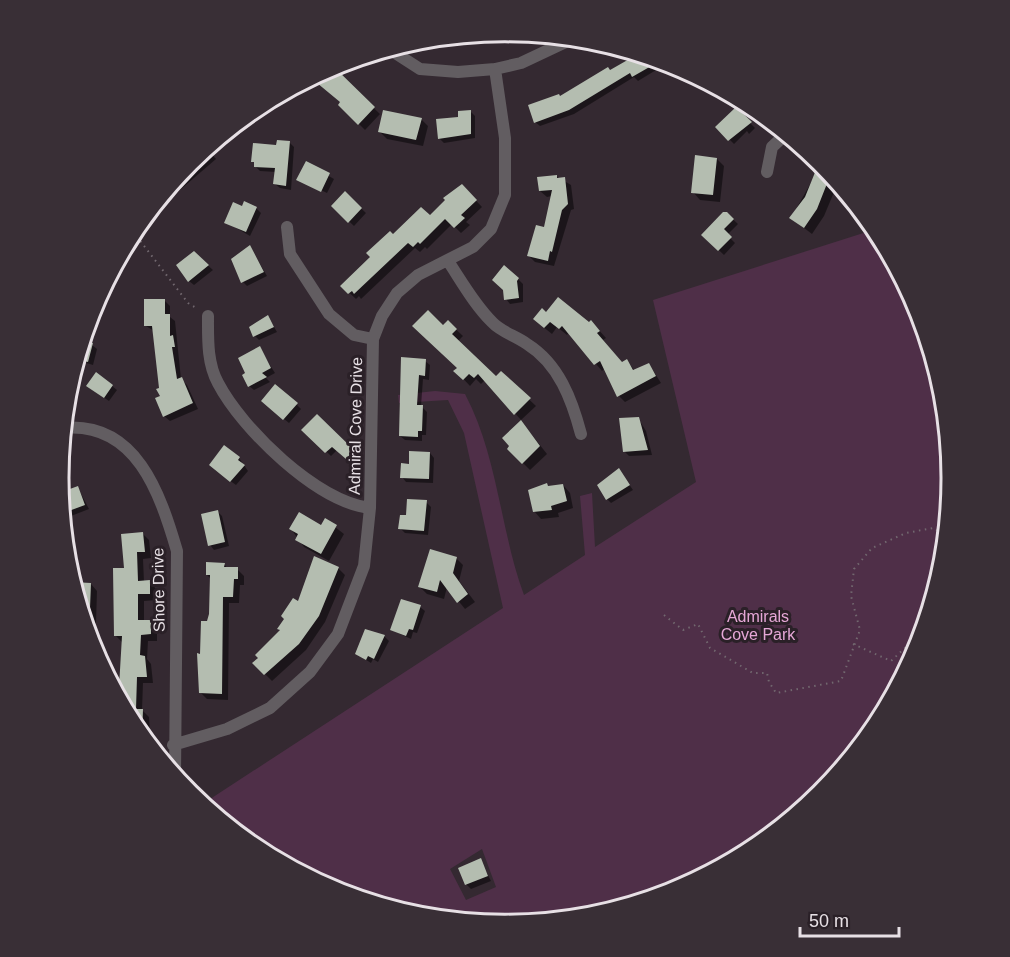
<svg xmlns="http://www.w3.org/2000/svg" width="1010" height="957" font-family="Helvetica,sans-serif">
<rect width="100%" height="100%" fill="#342931"/>
<path fill="#4f2f48" fill-rule="evenodd" d="M876 229 918 308 943 392 952 479 943 566 918 650 876 727 821 795 753 850 676 892 592 917 505 925 417 917 334 891 256 850 201 805 503 608 464 433 448 400 399 403 398 395 435 391 465 394C498 456 500 530 524 595L585 555 580 496 592 493 595 547 696 482 653 300ZM482 849 496 887 466 900 450 869Z"/>
<path fill="#0007" d="M491 33 487 43 467 35Z
M638 54 666 64 638 81 634 77 574 114 540 126 535 122 561 98Z
M331 67 380 114 365 130 340 105 342 103 312 77Z
M736 109 755 128 749 134 747 131 734 144 717 127Z
M471 112 475 116V138L444 143 439 138Z
M421 119 428 126 423 146 387 139 379 131Z
M289 142 294 147 291 190 280 188 275 184 276 172 260 171 255 166 278 146Z
M206 148 216 159 180 190 173 182 189 162Z
M717 159 724 166 720 202 700 200 693 192Z
M306 163 334 179 327 193 298 179Z
M817 172 830 177 837 185 824 216 812 234 791 218Z
M556 176 571 185 574 209 571 210 554 266 535 262 529 256 545 229 552 196 547 197 540 191Z
M462 186 482 207 466 222 470 225 461 233 452 224 427 249 425 247 420 252 415 248 361 299 359 296 356 299 342 286 393 236 430 217Z
M345 193 366 213 354 226 333 206Z
M256 208 261 213 250 236 226 222Z
M725 212 738 224 727 235 735 243 724 255 703 235Z
M250 247 267 276 247 286 243 282Z
M194 253 213 270 194 285 189 281Z
M518 279 523 284V302L510 304 506 299Z
M164 300 170 306V317L175 321 181 379 187 385 198 409 170 421 164 416 154 331 146 326Z
M546 314 597 328 606 338 603 340 622 363 627 361 635 371 649 364 661 383 625 402 619 396 605 368 602 371 596 364 569 332 567 335 557 327 552 334 542 326Z
M268 317 277 332 259 340 255 336Z
M448 322 463 336 458 341 496 378 501 373 536 406 521 420 485 380 481 384 476 379 470 386 456 371 459 368 443 327Z
M82 342 92 345 97 349 93 365 76 360Z
M259 348 275 373 266 378 270 382 254 390 249 386Z
M403 359 425 361 430 365 429 380 423 379 421 406 427 412 426 435H422V441L405 440 400 436Z
M112 386 117 390 109 401 93 390Z
M267 405H297L301 409 289 423Z
M317 416 357 455 351 462 337 450 331 456 304 430Z
M638 418 646 431 652 455 629 456 625 452Z
M528 430 547 454 530 470 509 449Z
M430 453 434 458 433 483 406 482 402 477 410 465Z
M239 458 248 471 236 485 215 470Z
M619 470 633 490 611 503 607 499Z
M563 485 570 493 573 508 558 513 559 517 541 519 534 511 549 487Z
M78 488 89 509 71 516 67 512Z
M426 502 431 507 428 535 405 533 400 528Z
M217 511 222 516 229 546 214 550 210 545Z
M326 520 344 534 329 561 304 547 291 529 322 527Z
M142 533 149 540 151 558 143 559 144 582H150L156 589 157 600 144 601V621H150L157 628V641H148L147 659 151 664 153 683H143L142 710 149 717 151 749 133 727 121 688 123 643 116 636 125 569Z
M456 558 463 565 459 581 475 602 465 609 447 587 444 599 427 594 420 587Z
M224 564 228 569H237L244 576V585H240L239 603H229L228 700 207 699 200 692 202 655 210 614 211 579 207 575Z
M338 568 345 575 325 622 306 650 272 681 254 663 281 631 298 604Z
M72 583 91 584 97 591 95 655Z
M420 607 425 611 417 633 413 632 411 639 392 630Z
M384 636 389 641 378 662 373 659 371 663 357 654Z
M480 860 491 881 471 889 466 884Z"/>
<path fill="#b4bdb0" d="M638 54 660 61 632 77 630 73 569 110 534 123 528 105 559 94 560 96 608 67 610 70Z
M333 66 375 107 358 125 338 105 340 102 311 78Z
M736 107 752 122 728 141 715 127Z
M383 110 422 118 416 140 378 132Z
M471 110V134L438 139 436 119 458 117V111Z
M277 140 290 141 286 186 273 184 275 168 254 167V162H251L253 143 276 145Z
M695 155 717 158 713 195 691 193Z
M306 161 330 173 321 192 296 180Z
M816 170 830 176 817 209 804 228 789 218 805 197Z
M557 175V178L565 177 568 204 562 210 552 252 550 251 548 261 527 256 536 225 544 227 552 190 539 191 537 177Z
M462 184 477 200 461 215 465 218 454 228 445 219 420 244 418 242 413 247 408 243 354 294 352 291 348 294 340 286 370 257 366 253 390 231 393 234 421 207 430 215 445 200 443 198Z
M345 191 362 208 348 223 331 206Z
M244 201 257 207 246 232 224 223 233 202 242 206Z
M723 212H727L734 219 724 229 732 237 718 251 701 235Z
M250 245 264 272 241 283 231 259Z
M194 251 209 265 188 282 176 265Z
M504 265 519 278 517 281 519 298 504 300 503 290 492 280Z
M558 297 589 322 591 320 600 331 597 333 622 362 627 359 633 370 649 363 656 376 617 397 600 361 594 365 562 326 559 329 550 322 544 328 533 319 542 308 546 312Z
M144 299H165V314H170V336L173 335 175 347H172L177 379 182 377 193 403 163 417 155 398 160 396 156 389 159 388 152 326H144Z
M428 310 443 325 448 320 457 329 452 334 496 376 501 371 531 398 514 415 478 374 474 378 469 374 463 380 453 371 457 368 412 326Z
M268 315 274 327 253 337 249 327Z
M82 341 93 343 88 362 76 359Z
M260 346 271 368 262 373 267 377 248 387 242 375 245 373 238 358Z
M401 357 426 359 425 376 419 375 417 405H423L422 431H418V437L399 436Z
M96 372 113 385 104 398 86 386Z
M275 384 298 403 283 420 261 401Z
M317 414 354 450 346 459 332 447 325 453 301 430Z
M639 417 648 450 623 452 619 418Z
M521 420 540 446 522 464 507 449 509 446 502 438Z
M224 445 240 457 238 460 245 465 230 482 209 465Z
M409 451 430 452 429 479 400 478 401 463 409 464Z
M619 468 630 485 606 500 597 485Z
M547 483 548 486 563 484 567 501 551 506 552 510 533 512 528 490Z
M78 486 85 505 66 512 59 493Z
M407 499 427 500 424 531 398 529 400 515H406Z
M218 510 225 542 208 546 201 514Z
M299 512 321 525 325 518 337 525 321 554 295 540 298 534 289 529Z
M143 532 145 552H137L138 581 150 580V594H138V620H151V634L141 635 140 655 145 656 147 677H137L136 709H143L142 738 133 727 112 687H119L122 636H114L113 568H124L121 534Z
M430 549 457 557 453 573 468 594 457 603 440 580 437 592 418 587Z
M314 556 339 567 319 616 299 644 264 675 252 663 258 658 255 655 280 630 277 629 284 619 281 616 293 598 298 601Z
M206 562 225 563 224 567H238V579H234L233 597H223L222 694 199 693 197 653 200 654 201 621H207L209 614 210 575H206Z
M72 582 91 583 89 633H87Z
M401 599 421 605 413 630 409 629 406 636 390 630Z
M365 629 385 635 374 659 368 656 366 660 355 654Z
M481 858 488 876 465 885 458 868Z"/>
<g fill="none" stroke-linecap="round" stroke-linejoin="round">
<path stroke="#72686f" stroke-width="2" stroke-dasharray="1.5 4.5" stroke-linecap="butt" d="M131 234 138 238 188 303 198 309
M664 615 683 630 698 624 710 648 753 673H767L769 682 776 693 841 681 860 630 851 596 854 569 872 548 906 533 933 528 946 536
M853 644 891 661 923 631"/>
<path stroke="#625d61" stroke-width="12" d="M389 49 420 69 458 72 495 69 521 63 574 38
M767 172 772 147 786 134
M287 227 290 254 329 314 354 335 373 339
M448 261C462 282 474 304 492 322 501 332 516 336 527 344 559 364 572 400 581 434
M208 316C208 339 207 363 218 383 242 429 317 502 370 508
M63 428C136 421 160 493 177 551L175 777
M173 745 227 729 270 708 310 672 338 634 364 566 370 508 373 339 382 316 397 293 418 275 473 247 491 229 505 195V138L495 69"/>
</g>
<g text-anchor="middle" stroke-width="6" stroke-linejoin="round" paint-order="stroke">
<g font-size="16" fill="#e7e0e5" stroke="#2a2027">
<text transform="translate(355 426) rotate(-89)" y="6">Admiral Cove Drive</text>
<text transform="translate(158 590) rotate(-91)" y="6">Shore Drive</text>
</g>
<g font-size="16" fill="#e5a7d6" stroke="#2a2027">
<text x="758" y="622">Admirals<tspan x="758" dy="18">Cove Park</tspan></text>
</g>
</g>
<path d="M0 0H1010V957H0ZM69 478a436 436 0 1 1 872 0a436 436 0 1 1-872 0Z" fill="#392f36" fill-rule="evenodd"/>
<path fill="none" stroke="#e7e0e5" stroke-width="3" d="M69 478a436 436 0 1 1 872 0a436 436 0 1 1-872 0Z"/>
<path d="M800 927v9h99v-9" fill="none" stroke="#e7e0e5" stroke-width="3"/>
<text x="809" y="927" font-size="18" fill="#e7e0e5" stroke="#2a2027" stroke-width="4.5" paint-order="stroke">50 m</text>
</svg>
